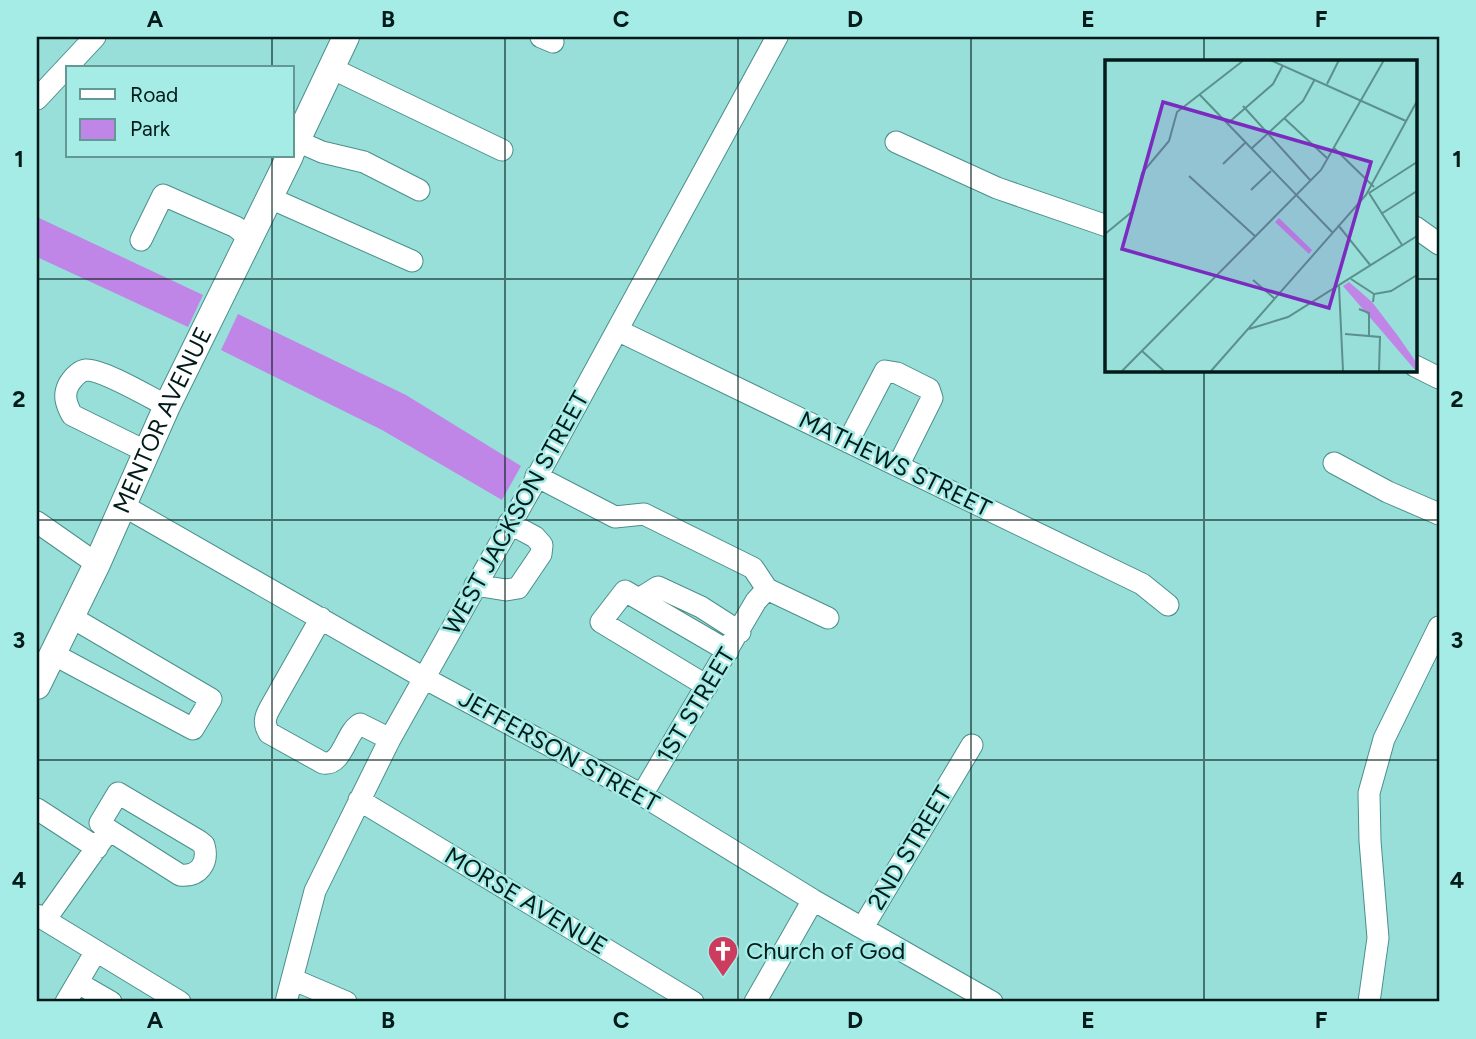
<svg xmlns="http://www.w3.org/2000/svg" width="1476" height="1039" font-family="Figtree,sans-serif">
<rect width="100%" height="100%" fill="#98ded9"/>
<path fill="#c086e7" d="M37 217 203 295 188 327 37 257Z
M238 314 406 395 521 466 502 500 382 430 221 350Z"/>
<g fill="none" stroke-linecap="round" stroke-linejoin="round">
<g stroke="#4b8f8b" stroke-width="23">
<path id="minor" d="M541 37 553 42
M331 68 502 150
M37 99 95 37
M297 141 322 152 364 162 419 190
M896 142 997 188 1107 226
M270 198 412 261
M1415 227 1439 244
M141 240 163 195 236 227 250 239
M617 330 1142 584 1168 605
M1415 366 1439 378
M848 442 885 371 897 373 929 389 932 398 898 466
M147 452 72 415C66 404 63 395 69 384 73 378 79 371 86 370 102 369 151 398 167 406
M1334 463 1388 492 1439 514
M536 476 615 517 644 514 753 568 767 589 828 618
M122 505 424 678 642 795 813 900 992 1002
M37 522 97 564
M475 585 506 590 518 588 541 554 542 545 535 537 509 523
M639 599 658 587 701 607 740 632
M321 618 270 708C265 717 263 723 269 733L323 763C343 766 345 733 360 724L390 739
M53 654 193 729 211 699 71 617
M707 686 601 622 625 591 728 651
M642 795 756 601 767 589
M359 800 693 1002
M37 809 97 848
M37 915 180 1002
M45 920 109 830 180 875C199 877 209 863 204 845L199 841 118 793 100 823 109 830
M863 927 972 745
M292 979 346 1002
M78 983 111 1002
M66 1002 96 951
M286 1002 315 891 390 739 531 488 777 37
M755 1002 813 900
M1369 1002 1378 938 1370 841 1369 793 1384 739 1439 627"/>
</g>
<g stroke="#4b8f8b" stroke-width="28">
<g id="major">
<path d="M292 151 346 37"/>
<path id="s1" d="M37 686 97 564 167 406 290 156"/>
</g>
</g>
<use href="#minor" stroke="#fff" stroke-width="21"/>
<use href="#major" stroke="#fff" stroke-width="26"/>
</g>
<path fill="none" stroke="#001b1a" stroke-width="2" stroke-opacity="0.55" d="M272 37V68M505 37V1002M738 37V1002M971 37V1002M1204 37V61M272 156V1002M37 279H1107M1415 279H1439M1204 369V1002M37 520H1439M37 760H1439"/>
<defs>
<g id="church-pin" transform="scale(1.575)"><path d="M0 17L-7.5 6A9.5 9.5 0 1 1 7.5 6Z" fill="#cc3c5f" stroke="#a5ebe6"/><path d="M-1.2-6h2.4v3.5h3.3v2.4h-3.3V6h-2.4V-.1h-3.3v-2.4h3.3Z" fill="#fff"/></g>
</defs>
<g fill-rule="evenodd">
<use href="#church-pin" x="723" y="951"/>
</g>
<g text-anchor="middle" stroke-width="5" stroke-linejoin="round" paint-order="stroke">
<g font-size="24" fill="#001b1a" stroke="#a5ebe6">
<text dy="8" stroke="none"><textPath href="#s1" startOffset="294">MENTOR AVENUE</textPath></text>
<text transform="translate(895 464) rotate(26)" y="8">MATHEWS STREET</text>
<text transform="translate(516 513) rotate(-61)" y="8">WEST JACKSON STREET</text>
<text transform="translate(696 705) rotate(-59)" y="8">1ST STREET</text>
<text transform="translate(559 751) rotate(29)" y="8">JEFFERSON STREET</text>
<text transform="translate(910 848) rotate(-59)" y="8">2ND STREET</text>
<text transform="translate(526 901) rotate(31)" y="8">MORSE AVENUE</text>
</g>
<g font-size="24" fill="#001b1a" stroke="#a5ebe6" text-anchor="start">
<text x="746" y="959">Church of God</text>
</g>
</g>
<g transform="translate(1105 60)">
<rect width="312" height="312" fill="#98ded9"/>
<path d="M174 158 207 190 204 194 170 162ZM244 222 267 242 293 276 311 302V311L238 226Z" fill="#c086e7"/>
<path fill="none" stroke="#5b908d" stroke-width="2" d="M165 0 301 61M222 24 234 0M94 34 227 172M138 46 206 121M179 58 223 99M122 64 168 24 178 5M229 88 269 127M146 89 198 41 210 19M118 104 140 83M84 116 151 177M146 130 166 111M264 133 297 185M264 133 312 102M276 154 312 131M233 165 266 206M0 174 28 151 37 113 64 81 72 52 139 0M246 219 269 234M148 220 169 238M234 226 238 311M268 242 269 234 286 231 312 215M254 249 264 253V275M144 269 183 257 312 176M240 274 275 277 274 311M37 291 59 311M17 311 216 110 279 0M106 311 261 135 312 41"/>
<path fill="#7b2cbf" fill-opacity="0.15" stroke="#7b2cbf" stroke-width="3.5" d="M58 42 266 102 224 248 17 189Z"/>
<rect width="312" height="312" fill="none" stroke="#001b1a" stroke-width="3.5"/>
</g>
<rect width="1476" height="1039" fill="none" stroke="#a5ebe6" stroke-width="77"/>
<rect x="66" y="66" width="228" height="91" fill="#a5ebe6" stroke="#639894" stroke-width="2"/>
<rect x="80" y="89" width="35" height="10" fill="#ffffff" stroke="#639894" stroke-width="2"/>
<text x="130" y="102" font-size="21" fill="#001b1a">Road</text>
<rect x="80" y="119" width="35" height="21" fill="#c086e7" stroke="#639894" stroke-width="2"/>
<text x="130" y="136" font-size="21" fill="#001b1a">Park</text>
<rect x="38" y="38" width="1400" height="962" fill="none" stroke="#001b1a" stroke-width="2.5"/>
<g font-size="23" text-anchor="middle" font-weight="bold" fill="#001b1a">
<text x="155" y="27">A</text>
<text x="388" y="27">B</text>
<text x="621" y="27">C</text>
<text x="855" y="27">D</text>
<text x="1088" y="27">E</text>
<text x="1321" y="27">F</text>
<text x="19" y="167">1</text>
<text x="1457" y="167">1</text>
<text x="19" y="407">2</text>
<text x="1457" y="407">2</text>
<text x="19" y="648">3</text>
<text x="1457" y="648">3</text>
<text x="19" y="888">4</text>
<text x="1457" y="888">4</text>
<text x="155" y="1028">A</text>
<text x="388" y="1028">B</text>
<text x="621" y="1028">C</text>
<text x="855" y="1028">D</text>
<text x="1088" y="1028">E</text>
<text x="1321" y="1028">F</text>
</g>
</svg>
